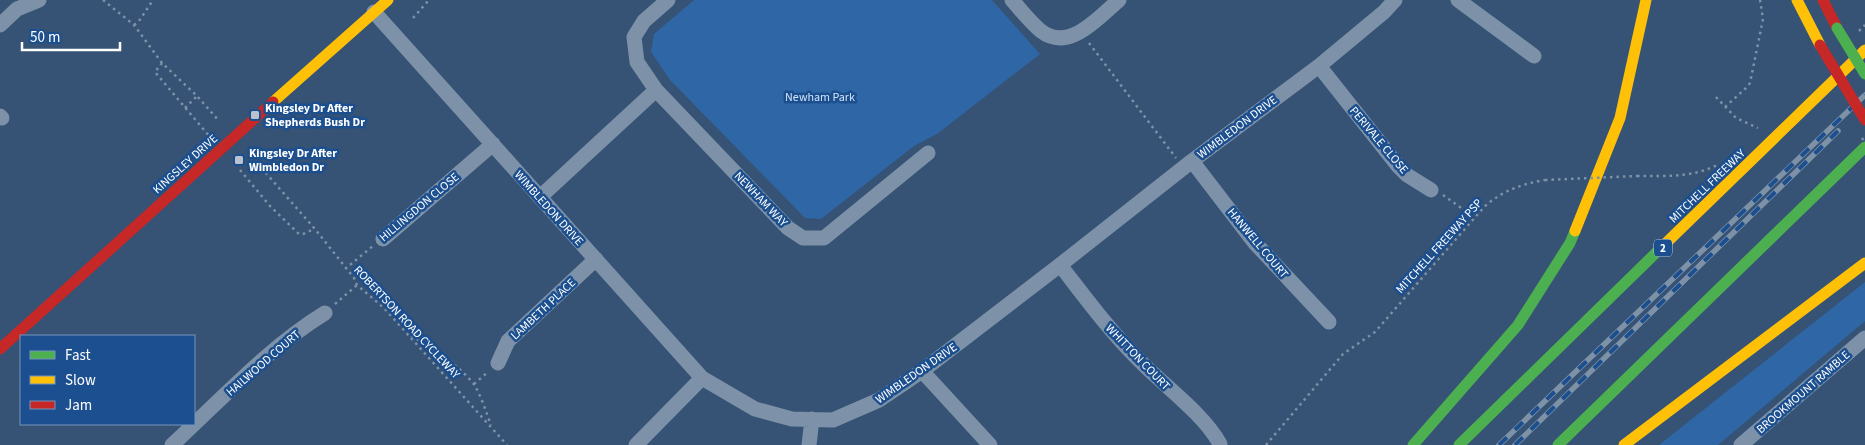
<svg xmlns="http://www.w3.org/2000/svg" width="1865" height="445" font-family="'Source Sans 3',sans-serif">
<rect width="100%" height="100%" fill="#365274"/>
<path fill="#2f66a5" d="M694 0H992L1040 54 937 134 914 146 821 219 805 218 670 80 651 52 654 34Z
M1865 282V321L1718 445H1659Z"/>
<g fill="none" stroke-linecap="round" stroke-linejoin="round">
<path stroke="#7d92a8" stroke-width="2.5" stroke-dasharray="2.5 4" stroke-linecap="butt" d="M103 0 134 25 162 63 197 96 219 121
M413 18 429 0
M134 25 139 21 153 0
M1859 31 1865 25
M1089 43 1176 158
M162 63 155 72 210 137
M1716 97 1736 118 1758 128
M1725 107 1746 88 1750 83 1763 19 1760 0
M185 108 197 96
M257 163 315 229 354 278 357 285 384 308 507 445
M240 170 270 206 299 234H303L314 229
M1637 176C1666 176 1693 178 1719 164
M1443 195 1474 217
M345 269 373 246
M335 304 357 285
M411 336C429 345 464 369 475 386 482 398 486 412 491 425
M474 384 488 372
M1266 445 1343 354 1375 332 1484 207C1502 191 1521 184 1545 180"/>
<path stroke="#7d92a8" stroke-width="15" d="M668 0 644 21 634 37 637 62 656 90 788 228 803 238H824L928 153
M1012 0C1021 10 1030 22 1041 31 1069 53 1099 17 1119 0
M1458 0 1534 56
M374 12 702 378 755 409 792 419 833 420 879 400 922 371 1060 265 1192 161 1319 66 1384 12 1395 0
M0 25 17 9 39 0
M1319 66 1399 167 1407 175 1431 190
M0 116 2 118
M1192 161 1254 242 1329 322
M540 197 656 90
M383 239 493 144
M1060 265C1085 297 1109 330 1138 359 1163 385 1203 413 1220 444
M498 363 508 341 596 259
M922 371 990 445
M172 445C221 400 268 348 325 313
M636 445 702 378
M809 445 812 419
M1741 445 1865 338"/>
<path stroke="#4caf50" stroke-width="11" d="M1413 445 1518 325 1570 243 1575 231
M1459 445 1664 245
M1558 445 1865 147"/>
<path stroke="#ffc107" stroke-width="11" d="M1797 0 1820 45
M273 102 388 0
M1575 231 1620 118 1646 0
M1664 245 1865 50
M1624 445 1865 263"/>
<path stroke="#c62828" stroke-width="11" d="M1823 0 1837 28
M0 349 273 102"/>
<g stroke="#7e92a7" stroke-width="5.5">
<path id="rail" d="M1499 445 1865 95
M1515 445 1838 131"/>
</g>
<use href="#rail" stroke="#1b4f8f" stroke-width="4" stroke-dasharray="11" stroke-linecap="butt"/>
<path stroke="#7d92a8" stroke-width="2.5" stroke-dasharray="2.5 4" stroke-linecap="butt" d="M1862 138 1865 143
M1545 180 1637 176"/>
<path stroke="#4caf50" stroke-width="11" d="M1837 28 1865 74"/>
<path stroke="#c62828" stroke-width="11" d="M1820 45 1865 120"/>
</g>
<g fill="#b9c2ce" stroke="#1b4f8f" stroke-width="2">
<rect x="250" y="110" width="10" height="10" rx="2.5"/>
<rect x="234" y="155" width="10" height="10" rx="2.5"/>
</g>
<g text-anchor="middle" stroke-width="5" stroke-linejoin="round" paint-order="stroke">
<rect fill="#1b4f8f" stroke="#bbcadd" stroke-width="1" x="1654" y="239.5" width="18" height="17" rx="4"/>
<g font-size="11" font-weight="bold" fill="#fff">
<text x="1663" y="252">2</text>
</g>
<g font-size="12" fill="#cfe3fa" stroke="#1b4f8f">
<text x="820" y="101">Newham Park</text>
</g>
<g font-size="12" font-weight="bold" fill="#fff" stroke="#1b4f8f" text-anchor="start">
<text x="265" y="112">Kingsley Dr After<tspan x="265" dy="14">Shepherds Bush Dr</tspan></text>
<text x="249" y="157">Kingsley Dr After<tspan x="249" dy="14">Wimbledon Dr</tspan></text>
</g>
<g font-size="12" fill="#fff" stroke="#1b4f8f">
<text transform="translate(1237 127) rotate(-37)" y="4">WIMBLEDON DRIVE</text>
<text transform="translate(1379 140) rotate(50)" y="4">PERIVALE CLOSE</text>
<text transform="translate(185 164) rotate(-42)" y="4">KINGSLEY DRIVE</text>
<text transform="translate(1707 186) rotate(-44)" y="4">MITCHELL FREEWAY</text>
<text transform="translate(761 199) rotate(46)" y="4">NEWHAM WAY</text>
<text transform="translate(419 207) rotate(-40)" y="4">HILLINGDON CLOSE</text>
<text transform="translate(549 208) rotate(48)" y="4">WIMBLEDON DRIVE</text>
<text transform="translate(1258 243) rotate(50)" y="4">HANWELL COURT</text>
<text transform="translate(1439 246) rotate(-48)" y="4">MITCHELL FREEWAY PSP</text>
<text transform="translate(543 309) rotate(-43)" y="4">LAMBETH PLACE</text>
<text transform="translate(407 322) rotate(47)" y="4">ROBERTSON ROAD CYCLEWAY</text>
<text transform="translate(1138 357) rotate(46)" y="4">WHITTON COURT</text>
<text transform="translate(263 363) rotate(-41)" y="4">HAILWOOD COURT</text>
<text transform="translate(916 373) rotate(-35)" y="4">WIMBLEDON DRIVE</text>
<text transform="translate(1803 392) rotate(-41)" y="4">BROOKMOUNT RAMBLE</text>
</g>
</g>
<rect x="20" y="335" width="175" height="90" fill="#1b4f8f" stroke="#7695bc"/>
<rect x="30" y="351" width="25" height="8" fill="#4caf50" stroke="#7695bc"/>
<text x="65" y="360" font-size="15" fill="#ffffff">Fast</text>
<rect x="30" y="376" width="25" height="8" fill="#ffc107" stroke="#7695bc"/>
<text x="65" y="385" font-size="15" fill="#ffffff">Slow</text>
<rect x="30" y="401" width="25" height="8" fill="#c62828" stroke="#7695bc"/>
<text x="65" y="410" font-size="15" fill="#ffffff">Jam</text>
<path d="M22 42v8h98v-8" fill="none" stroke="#ffffff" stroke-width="2.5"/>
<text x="30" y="42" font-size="15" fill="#ffffff" stroke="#1b4f8f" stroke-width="4" paint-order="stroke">50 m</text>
</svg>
